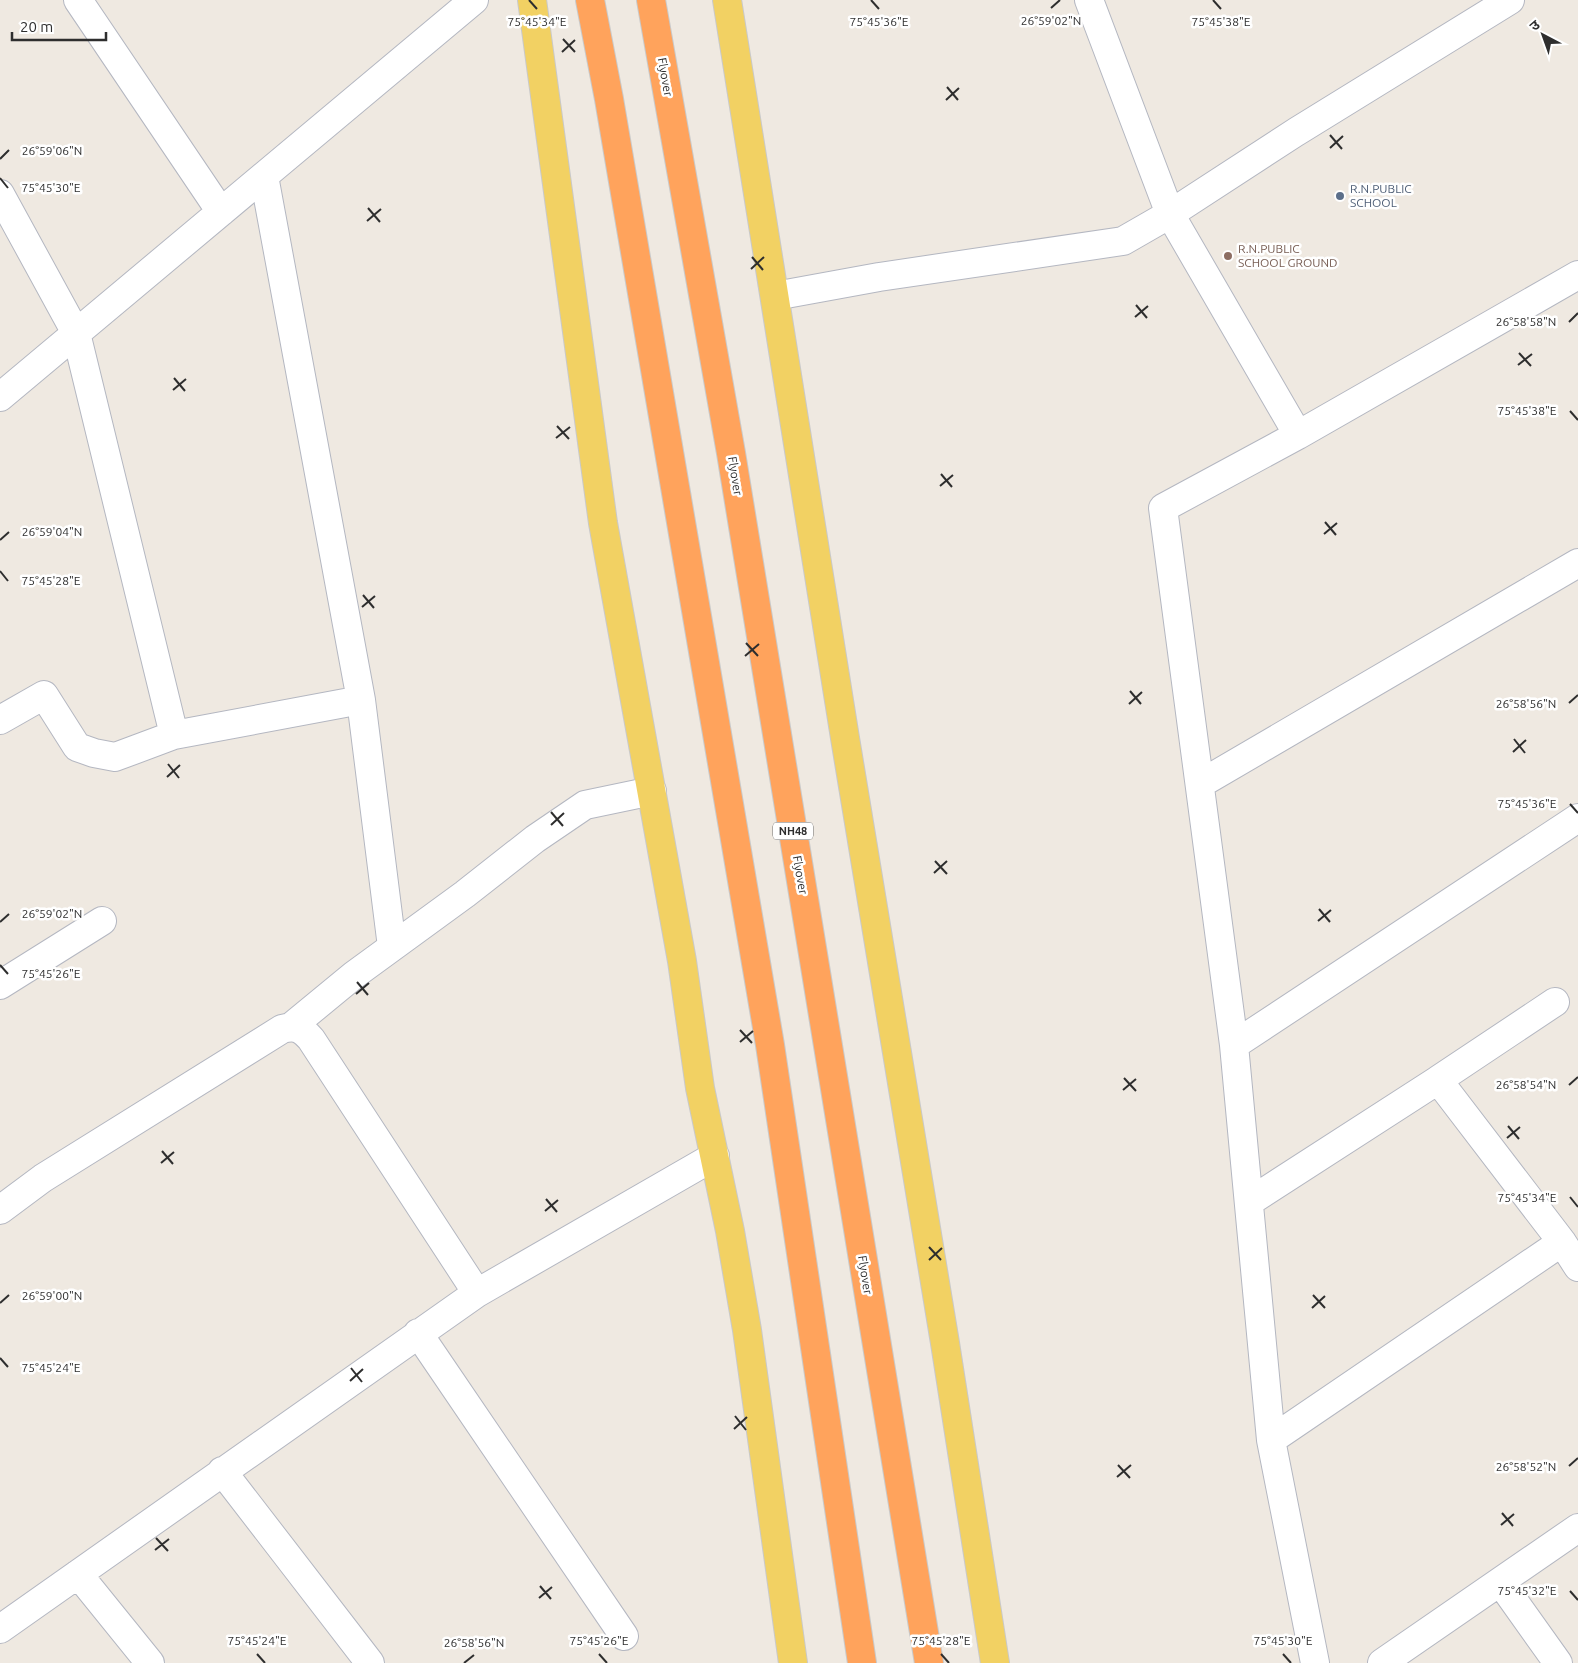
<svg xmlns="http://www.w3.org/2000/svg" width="1578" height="1663" font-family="Ubuntu,'Noto Sans Devanagari',sans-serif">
<rect width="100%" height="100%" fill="#efe9e1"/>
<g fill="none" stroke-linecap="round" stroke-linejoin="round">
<g stroke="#b4b7c1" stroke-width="30">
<path id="minor" d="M78 0 221 212
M1510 0 1296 132 1170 214 1298 435 1578 275
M264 176 361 700 392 947
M0 194 76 333 174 735
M775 296 879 277 1123 241 1170 214 1089 0
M0 397 474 0
M1298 435 1163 508 1234 1045 1271 1440 1315 1663
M0 720 44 695 77 747 94 753 115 757 174 735 361 700
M1200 784 1578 563
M0 985 102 921
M292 1026 354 975 465 894 535 839 585 805 652 791
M1234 1045 1578 818
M1438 1080 1555 1002
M1249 1202 1438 1080 1562 1242
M0 1210 43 1178 282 1029C296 1025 302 1029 311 1039L477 1293
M418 1333 624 1636
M1271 1440 1562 1242 1578 1267
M222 1471 370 1663
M78 1574 150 1663
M1501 1583 1558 1663
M0 1629 477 1293 715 1156
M1382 1663 1578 1528"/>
</g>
<g stroke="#c9c9c9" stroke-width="30">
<path id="major" d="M532 0 603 523 682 961 700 1088 730 1231 747 1330 793 1663
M727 0 845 738 945 1343 995 1663"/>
</g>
<g stroke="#c9c9c9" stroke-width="30">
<path id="highway" d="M590 0 609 99 770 1045 862 1663
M651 0 731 453 929 1663"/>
</g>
<use href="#minor" stroke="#fff" stroke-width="28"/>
<use href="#major" stroke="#f2d163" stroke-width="28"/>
<use href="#highway" stroke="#ffa35c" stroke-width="28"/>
</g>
<path fill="none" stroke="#2e2e2e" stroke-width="2" d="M529 0 537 9M871 0 879 9M1213 0 1221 9M1051 8 1060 0M563 39 575 52M562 52 575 40M947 87 958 100M946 100 959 88M1330 135 1342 149M1330 148 1343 136M0 159 9 150M0 178 8 188M368 208 380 222M367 221 381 209M752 257 763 270M751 269 764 257M1136 305 1147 318M1135 317 1148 306M1569 322 1578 313M1519 353 1531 366M1518 365 1532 354M174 378 185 391M173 390 186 379M1570 411 1578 420M557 426 569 439M556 438 570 427M941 474 952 487M940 486 953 475M1325 522 1336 535M1324 534 1337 523M0 540 9 532M0 571 8 581M363 595 374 608M362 607 375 596M746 643 758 656M745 656 759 644M1130 691 1141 704M1569 703 1578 695M1129 704 1142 692M1514 739 1525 753M1513 752 1526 740M168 764 179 778M167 777 180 765M1570 804 1578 813M551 812 563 826M551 825 564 813M935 861 947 874M934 873 947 861M1319 909 1330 922M1318 921 1331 910M0 922 9 914M0 965 8 974M357 982 368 995M356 994 369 983M740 1030 752 1043M740 1042 753 1031M1124 1078 1136 1091M1569 1085 1578 1077M1123 1090 1136 1079M1508 1126 1519 1139M1507 1138 1520 1127M162 1151 173 1164M161 1163 174 1152M1570 1197 1578 1207M546 1199 557 1212M545 1211 558 1200M929 1247 941 1260M929 1260 942 1248M1313 1295 1325 1308M0 1303 9 1295M1312 1308 1325 1296M0 1358 8 1367M351 1368 362 1382M350 1381 363 1369M735 1416 746 1430M734 1429 747 1417M1118 1465 1130 1478M1569 1466 1578 1458M1117 1477 1131 1465M1502 1513 1513 1526M1501 1525 1514 1514M156 1538 168 1551M155 1550 169 1539M540 1586 551 1599M1570 1591 1578 1600M539 1598 552 1587M257 1654 265 1663M599 1654 607 1663M941 1654 949 1663M1283 1654 1291 1663M464 1663 474 1655"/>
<circle fill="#5c6f8a" stroke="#fff" stroke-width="2" cx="1340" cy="196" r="5"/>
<circle fill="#8d6e63" stroke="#fff" stroke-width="2" cx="1228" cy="256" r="5"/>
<g text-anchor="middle" stroke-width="5" stroke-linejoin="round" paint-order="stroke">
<rect fill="#fff" stroke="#6d6d6d" stroke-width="1" x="773" y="822.5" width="40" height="17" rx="4"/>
<g font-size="11" font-weight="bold" fill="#2e2e2e">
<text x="793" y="835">NH48</text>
</g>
<g font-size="12" fill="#2e2e2e" stroke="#fff">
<text transform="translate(665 77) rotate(80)" y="4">Flyover</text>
<text transform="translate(735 476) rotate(81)" y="4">Flyover</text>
<text transform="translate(800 875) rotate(80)" y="4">Flyover</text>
<text transform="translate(865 1275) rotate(81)" y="4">Flyover</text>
</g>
<g font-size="12" fill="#4e5e75" stroke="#fff" text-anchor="start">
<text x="1350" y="193">R.N.PUBLIC<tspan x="1350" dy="14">SCHOOL</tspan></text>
</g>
<g font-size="12" fill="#785e54" stroke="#fff" text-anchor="start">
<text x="1238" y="253">R.N.PUBLIC<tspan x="1238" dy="14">SCHOOL GROUND</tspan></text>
</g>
</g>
<g font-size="12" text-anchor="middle" fill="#2e2e2e" stroke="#fff" stroke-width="5" stroke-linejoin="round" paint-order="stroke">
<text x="1051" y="25">26°59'02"N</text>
<text x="1221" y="26">75°45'38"E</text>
<text x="537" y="26">75°45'34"E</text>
<text x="879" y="26">75°45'36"E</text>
<text x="52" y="155">26°59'06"N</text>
<text x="51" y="192">75°45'30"E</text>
<text x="1526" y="326">26°58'58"N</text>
<text x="1527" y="415">75°45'38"E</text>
<text x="52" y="536">26°59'04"N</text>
<text x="51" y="585">75°45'28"E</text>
<text x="1526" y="708">26°58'56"N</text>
<text x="1527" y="808">75°45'36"E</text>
<text x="52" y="918">26°59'02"N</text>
<text x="51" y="978">75°45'26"E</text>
<text x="1526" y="1089">26°58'54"N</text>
<text x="1527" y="1202">75°45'34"E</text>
<text x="52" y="1300">26°59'00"N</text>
<text x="51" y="1372">75°45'24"E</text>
<text x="1526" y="1471">26°58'52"N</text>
<text x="1527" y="1595">75°45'32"E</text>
<text x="257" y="1645">75°45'24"E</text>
<text x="599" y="1645">75°45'26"E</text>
<text x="941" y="1645">75°45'28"E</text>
<text x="1283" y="1645">75°45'30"E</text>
<text x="474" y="1647">26°58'56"N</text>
</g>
<g transform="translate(1543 35) rotate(319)" stroke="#ffffff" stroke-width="4" paint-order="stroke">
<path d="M0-4L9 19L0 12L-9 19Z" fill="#2e2e2e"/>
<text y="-8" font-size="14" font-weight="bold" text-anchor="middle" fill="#2e2e2e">उ</text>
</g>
<path d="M12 32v8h94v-8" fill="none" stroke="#2e2e2e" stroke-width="2.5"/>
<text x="20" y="32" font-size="15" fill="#2e2e2e" stroke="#ffffff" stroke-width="4" paint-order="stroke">20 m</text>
</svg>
